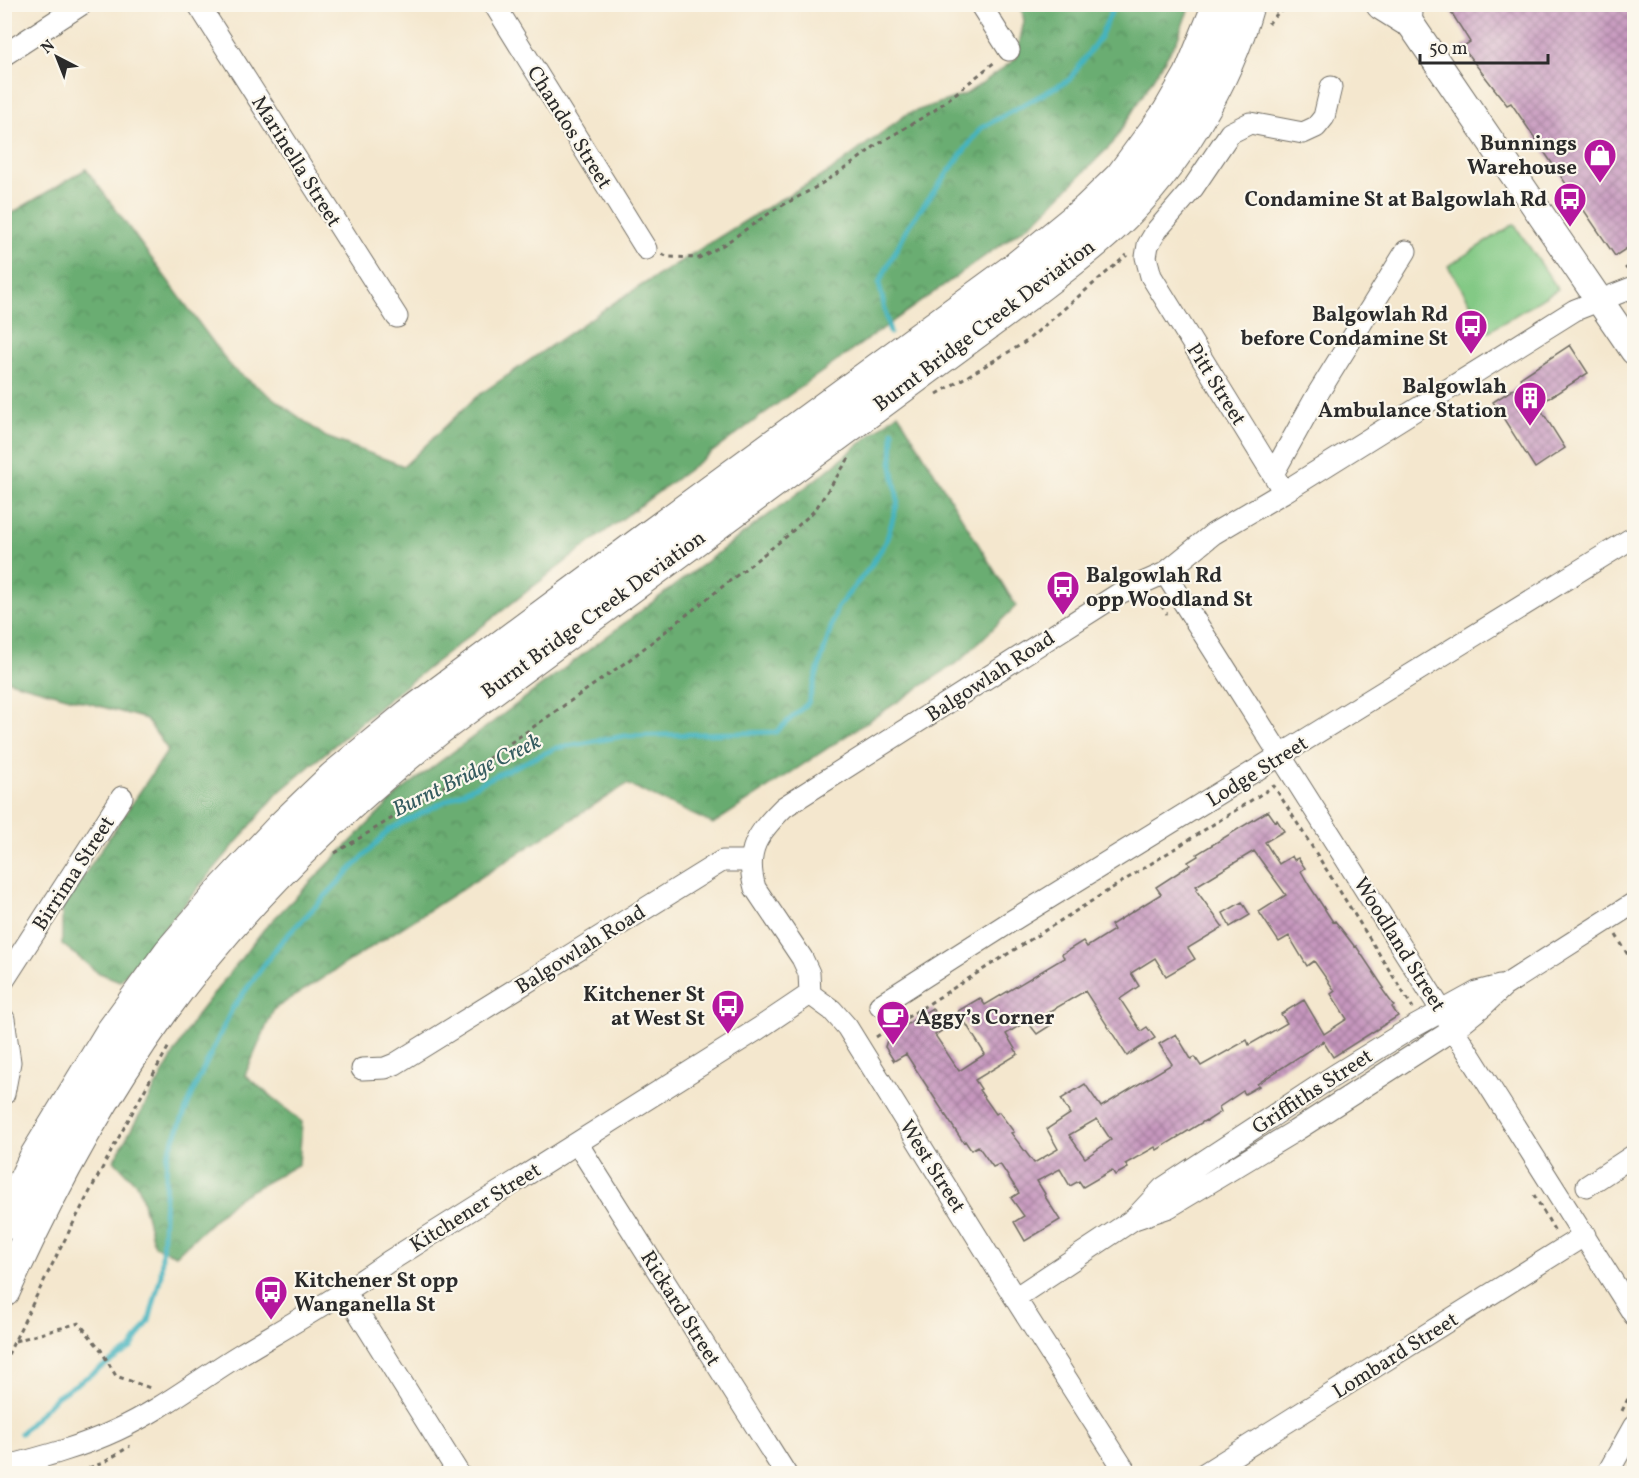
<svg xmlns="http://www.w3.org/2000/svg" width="1639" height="1478" font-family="Vollkorn,serif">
<defs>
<pattern id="forest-crowns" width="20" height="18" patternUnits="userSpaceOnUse" patternTransform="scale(1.5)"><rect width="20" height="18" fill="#6aad72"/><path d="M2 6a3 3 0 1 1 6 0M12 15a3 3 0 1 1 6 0" fill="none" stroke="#578d5e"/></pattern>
<pattern id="building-cross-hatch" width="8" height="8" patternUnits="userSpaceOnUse" patternTransform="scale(1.5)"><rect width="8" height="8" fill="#c697be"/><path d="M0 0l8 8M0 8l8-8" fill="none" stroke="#a17b9b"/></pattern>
</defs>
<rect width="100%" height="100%" fill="#fbf7ec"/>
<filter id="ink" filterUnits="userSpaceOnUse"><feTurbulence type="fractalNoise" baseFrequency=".0167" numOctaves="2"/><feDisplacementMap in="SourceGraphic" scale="12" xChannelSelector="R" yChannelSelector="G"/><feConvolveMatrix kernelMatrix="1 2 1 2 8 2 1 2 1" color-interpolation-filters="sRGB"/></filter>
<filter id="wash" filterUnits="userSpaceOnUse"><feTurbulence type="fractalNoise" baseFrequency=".008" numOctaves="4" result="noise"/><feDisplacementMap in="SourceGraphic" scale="24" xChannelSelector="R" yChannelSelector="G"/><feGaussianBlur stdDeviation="1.35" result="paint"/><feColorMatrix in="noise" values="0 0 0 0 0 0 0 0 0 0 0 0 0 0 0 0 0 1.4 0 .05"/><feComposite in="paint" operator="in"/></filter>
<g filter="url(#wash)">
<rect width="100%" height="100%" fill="#f4e7ce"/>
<path fill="#83c985" stroke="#577a58" stroke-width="1.5" d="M1514 224 1558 289 1488 332 1448 266Z"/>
<path fill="url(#forest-crowns)" stroke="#4a6c4e" stroke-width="1.5" d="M1021 5H1190L1177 40 1113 143 1037 219 788 396 591 542 397 692 278 793 120 981 97 972 62 944V908L168 750 146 719 5 680 4 212 7 216 86 169 232 368 326 437 404 466 476 397 615 302 774 203 829 172 907 114 966 94 1016 59 1024 21Z
M898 413 1016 606 961 660 713 824 627 784 274 1009 245 1075 302 1122 299 1164 236 1199 176 1255 154 1246 139 1187 114 1160 194 1019 264 929 401 791 819 477Z"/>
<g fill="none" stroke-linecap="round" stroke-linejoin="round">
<path stroke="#45b4bf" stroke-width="5" d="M890 333 879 283 909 225 981 128 1069 80 1100 37 1115 4
M21 1433 55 1398 131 1348 149 1321 161 1275 167 1156 197 1083 232 1009 280 943 390 829 499 774 556 748 624 736 776 732 808 703 837 608 870 567 886 542 898 501 892 466 893 431"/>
</g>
<g id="blocks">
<path fill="url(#building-cross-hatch)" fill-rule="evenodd" d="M1446 4H1635V243L1615 256 1511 103 1507 105 1462 47 1470 42Z
M1570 345 1588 373 1538 405 1565 448 1535 468 1493 402 1523 383 1520 378Z
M1268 811 1275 821 1277 820 1284 831 1265 842 1279 864 1292 856 1294 860 1298 858 1305 868 1301 871 1309 885 1333 922 1335 921 1355 947 1356 946 1384 988 1382 989 1394 1006 1392 1007 1398 1016 1333 1057 1323 1041 1257 1084 1259 1086 1245 1094 1243 1091 1219 1107 1221 1112 1207 1121 1206 1120 1157 1150 1155 1147 1125 1164 1128 1168 1115 1175 1112 1170 1083 1187 1079 1181 1070 1186 1060 1169 1037 1181 1045 1194 1044 1195 1060 1220 1025 1241 1014 1222 1024 1216 1011 1198 1019 1193 1000 1164 993 1167 978 1146 971 1150 965 1141 963 1142 906 1054 894 1061 885 1047 888 1037 932 1008 945 1029 935 1035 959 1071 985 1054 958 1011 980 998 985 1005 1064 958 1062 954 1083 941 1087 947 1114 930 1111 925 1161 894 1156 887 1190 865 1188 862 1198 856 1197 854ZM1254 851 1286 895 1259 912 1279 942 1289 936 1307 966 1314 961 1335 991 1331 994 1347 1019 1324 1034 1304 1000 1281 1014 1287 1023 1249 1045 1247 1040 1201 1066 1195 1057 1191 1059 1176 1034 1159 1044 1172 1064 1101 1107 1085 1084 1061 1099 1070 1114 1047 1129 1058 1149 1034 1163 1011 1133 1014 1132 999 1112 996 1114 979 1090 981 1089 975 1080 1018 1054 1006 1034 1027 1021 1037 1034 1051 1025 1044 1015 1085 991 1127 1056 1155 1038 1147 1027 1141 1031 1120 999 1139 986 1131 973 1155 958 1166 976 1195 959 1188 948 1223 927 1196 890 1198 888 1196 886ZM1097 1119 1111 1140 1085 1158 1069 1135Z
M1242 902 1250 915 1230 927 1223 913Z"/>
</g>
</g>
<g filter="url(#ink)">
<use href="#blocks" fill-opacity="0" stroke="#716d64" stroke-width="1.5"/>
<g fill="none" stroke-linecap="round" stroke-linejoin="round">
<g stroke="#716d64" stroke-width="23">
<path id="minor" d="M198 4 397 317
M494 4 646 249
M980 4 1009 50
M4 55 82 4
M1273 474 1317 395 1406 251
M1284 492 1151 276 1146 257 1148 245 1157 230 1193 188 1230 133 1250 123 1303 133 1316 127 1324 117 1331 87
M1165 573 1634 1315
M4 980 122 797
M810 994 809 973 802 958 755 888C744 850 758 833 784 807L1120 593 1165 573 1213 534 1284 492 1575 310 1634 287
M810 994 832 1010 847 1027 1015 1298 1127 1474
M880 1005 1010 922 1634 537
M4 1019 10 1062 4 1094
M362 1069 385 1068 395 1064 722 861H750
M577 1143 786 1474
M1587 1186 1634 1155
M1134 1219 1169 1207 1295 1131 1454 1029 1484 1005 1504 986 1634 903
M346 1293 459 1474
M1015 1298 1134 1219 1163 1188 1332 1077 1408 1030 1477 992 1500 986
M4 1467C43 1457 81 1447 117 1430 161 1410 200 1379 241 1354 291 1324 341 1296 388 1262L758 1029 810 994
M1204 1474 1585 1235
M1607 1474 1634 1426"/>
</g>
<g stroke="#716d64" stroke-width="29">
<path id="major" d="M1397 4 1634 351"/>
</g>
<g stroke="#716d64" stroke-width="34">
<path id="highway" d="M1382 4 1406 19 1407 4
M4 1224 36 1156 111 1033 170 952 225 888 282 827 334 777 409 715 646 539 1016 268 1087 210 1121 177 1168 113 1190 75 1219 4
M4 1291C48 1193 99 1099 162 1011 240 903 337 810 441 727L1032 291C1061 269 1091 247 1117 222 1175 167 1227 81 1248 4"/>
</g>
<path stroke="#716d64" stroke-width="3" stroke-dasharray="4.5 4.5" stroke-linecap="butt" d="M1268 24 1278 13 1297 4
M662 254 669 257 699 258 723 245 774 210 818 186 853 163 875 146 935 110 996 61
M1625 269 1634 263
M937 394 1024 343 1127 255
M1156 598 1167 614
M335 853 476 767 629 660 787 536 815 510 851 455
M1616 935 1634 965
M876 1037 1274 786 1413 1008
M1534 1195 1556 1233
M15 1341 79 1323 101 1350 116 1376 153 1389
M4 1363C55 1255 111 1150 169 1046
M1622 1411 1634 1386
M72 1474 103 1463 130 1446"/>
<use href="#minor" stroke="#fff" stroke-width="21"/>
<use href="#major" stroke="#fff" stroke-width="27"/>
<use href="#highway" stroke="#fff" stroke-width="32"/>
</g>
</g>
<defs>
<g id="shop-pin" transform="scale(1.725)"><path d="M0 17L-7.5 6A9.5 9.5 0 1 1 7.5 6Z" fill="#b5179e" stroke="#fbf7ec"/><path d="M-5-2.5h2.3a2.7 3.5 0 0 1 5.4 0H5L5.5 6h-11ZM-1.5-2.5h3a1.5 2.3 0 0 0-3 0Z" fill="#fff"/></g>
<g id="bus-pin" transform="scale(1.725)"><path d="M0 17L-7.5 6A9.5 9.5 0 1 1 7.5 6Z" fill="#b5179e" stroke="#fbf7ec"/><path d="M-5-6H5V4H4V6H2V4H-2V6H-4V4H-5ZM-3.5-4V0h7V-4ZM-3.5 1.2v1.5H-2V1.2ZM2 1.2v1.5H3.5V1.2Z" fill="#fff"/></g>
<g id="building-pin" transform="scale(1.725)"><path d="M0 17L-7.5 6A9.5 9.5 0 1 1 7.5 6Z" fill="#b5179e" stroke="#fbf7ec"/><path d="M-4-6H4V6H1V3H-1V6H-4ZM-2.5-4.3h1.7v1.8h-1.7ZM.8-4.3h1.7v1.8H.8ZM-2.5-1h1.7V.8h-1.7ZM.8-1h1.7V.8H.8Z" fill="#fff"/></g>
<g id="cafe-pin" transform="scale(1.725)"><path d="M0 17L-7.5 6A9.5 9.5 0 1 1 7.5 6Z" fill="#b5179e" stroke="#fbf7ec"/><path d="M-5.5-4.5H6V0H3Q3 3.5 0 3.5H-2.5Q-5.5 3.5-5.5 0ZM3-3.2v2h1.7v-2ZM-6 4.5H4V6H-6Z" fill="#fff"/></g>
</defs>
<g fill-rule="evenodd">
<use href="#shop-pin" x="1600" y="155"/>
<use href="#bus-pin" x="1570" y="199"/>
<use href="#bus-pin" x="1471" y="326"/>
<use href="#building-pin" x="1530" y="398"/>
<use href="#bus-pin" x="1063" y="587"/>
<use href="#bus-pin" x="728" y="1006"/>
<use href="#cafe-pin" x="893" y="1017"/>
<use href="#bus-pin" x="271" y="1292"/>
</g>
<g text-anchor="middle" stroke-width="4.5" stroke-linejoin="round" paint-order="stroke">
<g font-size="21" fill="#2b2b2b" stroke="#fbf7ec">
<text transform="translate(570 127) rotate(58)" y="7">Chandos Street</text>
<text transform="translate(297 161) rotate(58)" y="7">Marinella Street</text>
<text transform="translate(984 325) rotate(-37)" y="7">Burnt Bridge Creek Deviation</text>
<text transform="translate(1217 384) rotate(58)" y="7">Pitt Street</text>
<text transform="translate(593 614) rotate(-36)" y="7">Burnt Bridge Creek Deviation</text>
<text transform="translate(990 676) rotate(-33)" y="7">Balgowlah Road</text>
<text transform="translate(1257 771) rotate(-32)" y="7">Lodge Street</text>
<text transform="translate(73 873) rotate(-57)" y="7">Birrima Street</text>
<text transform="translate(1400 944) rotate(58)" y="7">Woodland Street</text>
<text transform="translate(580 949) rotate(-32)" y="7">Balgowlah Road</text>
<text transform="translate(1312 1091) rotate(-33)" y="7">Griffiths Street</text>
<text transform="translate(933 1166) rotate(58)" y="7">West Street</text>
<text transform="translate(475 1207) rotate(-32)" y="7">Kitchener Street</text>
<text transform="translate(681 1308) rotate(58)" y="7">Rickard Street</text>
<text transform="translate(1395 1355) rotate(-32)" y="7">Lombard Street</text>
</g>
<g font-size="21" font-weight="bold" fill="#2b2b2b" stroke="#fbf7ec" text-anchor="end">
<text x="1577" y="150">Bunnings<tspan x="1577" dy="24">Warehouse</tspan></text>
<text x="1547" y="206">Condamine St at Balgowlah Rd</text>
<text x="1448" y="321">Balgowlah Rd<tspan x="1448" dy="24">before Condamine St</tspan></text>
<text x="1507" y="393">Balgowlah<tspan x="1507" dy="24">Ambulance Station</tspan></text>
<text x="1086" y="582" text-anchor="start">Balgowlah Rd<tspan x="1086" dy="24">opp Woodland St</tspan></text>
<text x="705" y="1001">Kitchener St<tspan x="705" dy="24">at West St</tspan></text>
<text x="916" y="1024" text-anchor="start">Aggy’s Corner</text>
<text x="294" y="1287" text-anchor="start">Kitchener St opp<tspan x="294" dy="24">Wanganella St</tspan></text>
</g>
<g font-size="22" font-style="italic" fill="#345b5f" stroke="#fbf7ec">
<text transform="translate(466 774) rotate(-26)" y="8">Burnt Bridge Creek</text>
</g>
</g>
<rect width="1639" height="1478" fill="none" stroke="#fbf7ec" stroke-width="24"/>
<g transform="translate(57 57) rotate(318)" stroke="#fbf7ec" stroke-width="4.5" paint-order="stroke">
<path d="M0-4.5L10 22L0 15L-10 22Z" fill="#2b2b2b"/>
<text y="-9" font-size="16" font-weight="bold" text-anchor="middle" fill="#2b2b2b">N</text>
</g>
<path d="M1420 54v9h128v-9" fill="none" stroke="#2b2b2b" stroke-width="3"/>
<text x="1429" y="54" font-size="18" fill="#2b2b2b" stroke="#fbf7ec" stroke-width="4.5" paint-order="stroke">50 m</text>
</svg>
